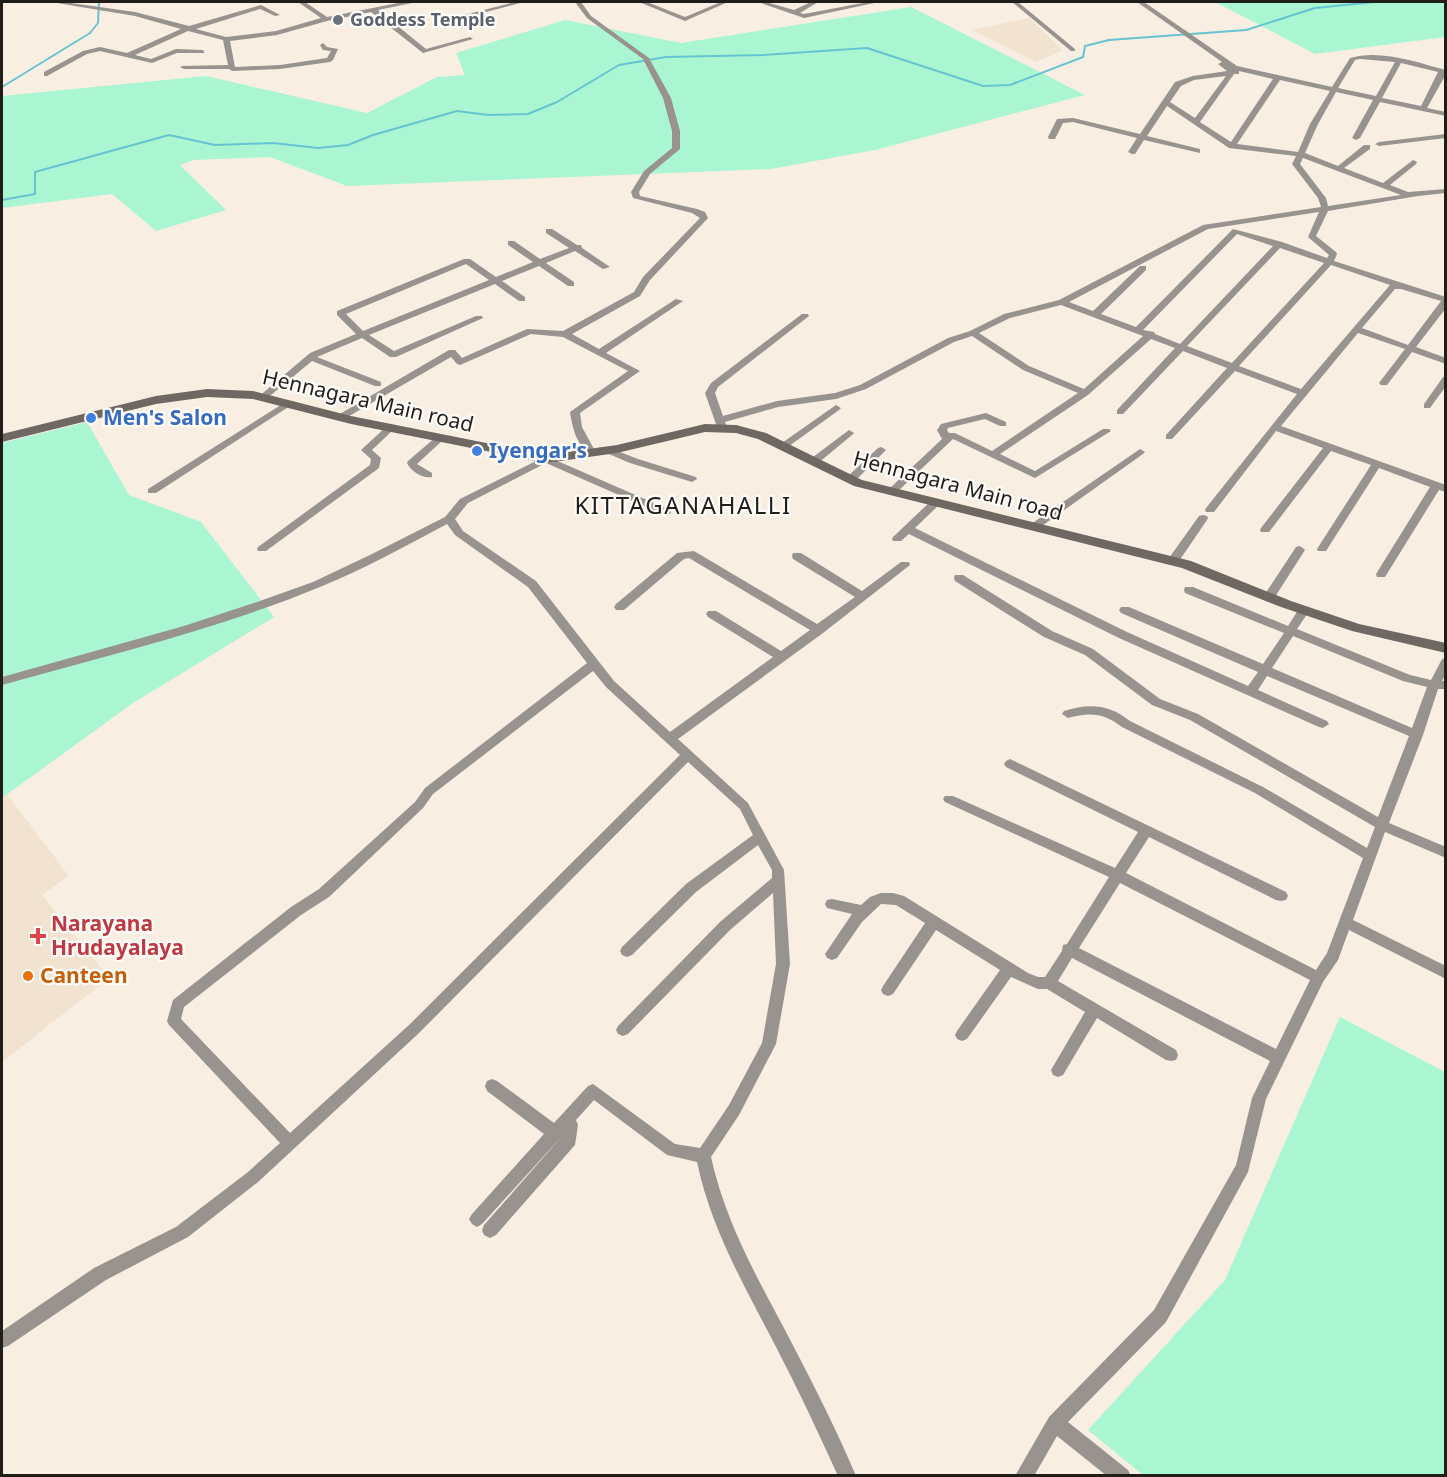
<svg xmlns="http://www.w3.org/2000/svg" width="1447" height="1477" font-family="'Noto Sans',sans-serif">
<rect width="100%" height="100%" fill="#f8eee2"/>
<path fill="#f2e2d0" d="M1029 18 1063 50 1036 62 972 30Z
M7 794 69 876 42 895 109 978 2 1062V798Z"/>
<path fill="#aaf6d2" d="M1221 2H1445V37L1315 54 1217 3Z
M911 7 1085 95 875 150 771 169 347 186 270 157 194 160 180 165 226 210 156 231 112 194 2 208V96L206 76 367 113 437 77 465 75 456 53 565 20 681 43Z
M87 422 129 495 201 522 274 617 133 703 2 798V443Z
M1340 1017 1445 1072V1475H1143L1088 1430 1225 1280Z"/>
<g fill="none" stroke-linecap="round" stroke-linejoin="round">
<path stroke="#67c3d1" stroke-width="2" d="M2 87 90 33 98 23 99 2
M2 200 35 194V172L169 135 215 145 273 143 318 148 348 145 373 135 457 111 488 115 528 114 557 102 619 65 666 57 763 55 867 48 983 86 1010 85 1083 57 1085 46 1109 40 1246 30 1315 8 1375 2"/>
<path fill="#99938f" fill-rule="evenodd" d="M51 2H64L135 12 189 26 261 5 280 15 275 16 260 9 196 29 226 37 276 31 321 18 298 2H305L327 17 403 2H413L412 3 378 10 426 49 470 37 473 39 423 53 371 12 327 21 277 35 230 41 235 67 280 65 327 58 331 51 323 50 320 45 323 43 327 47 338 49 333 60 330 62 280 69 232 71 229 69H184L180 67 182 66 228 65 223 40 188 31 135 55 151 59 176 49 202 50 204 51V53H177L152 63 100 51 87 54 47 76H44V72L83 51 100 47 127 53 181 29 135 16Z
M515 2H524L440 24 437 22Z
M575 2H581L591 16 649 58 671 98 680 131V149L650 174 639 192 640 196 697 209 705 212 708 218 650 280 640 296 572 334 599 349 676 299 683 301 606 353 640 371 580 413 582 427 595 451 593 453 590 454C577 447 572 426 570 412L628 371 563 337 531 334 460 365 457 364 451 357 344 419H338V415L449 350H455L462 358 527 329 563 331 634 292 643 277 700 218 692 213 633 198 631 192 644 171 672 148V131L663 98 643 59 587 18Z
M639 2H647L685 17 721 2H728L685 21Z
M758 2H766L794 10 811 2H818L800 13 804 14 868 2H879L804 18Z
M1012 2H1018L1075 49V51H1071Z
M1137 2H1144L1237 66 1332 87 1350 58C1380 49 1416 62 1446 70V74L1427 108 1446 112V116L1380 102 1360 138 1356 140 1352 138 1373 100 1336 92 1318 124 1305 153 1338 166 1364 145H1370V149L1344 168 1383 183 1413 160 1417 162 1416 164 1390 185 1408 192 1446 189V193L1418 196 1328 211 1316 236 1336 252 1337 254 1334 261 1446 297V308L1416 347 1446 358V364L1412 352 1387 385H1381L1379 383 1405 349 1358 333 1281 426 1446 485V492L1439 490 1385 577H1377L1376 574 1430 487 1379 468 1326 551H1318L1317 549 1371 465 1331 451 1269 532H1261L1260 530 1261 528 1323 448 1276 431 1214 512H1206L1205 510 1206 508 1297 394 1235 371 1172 439H1166V435L1227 368 1183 351 1123 414H1117V410L1175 348 1151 339 1088 395 1000 454 1035 471 1103 429H1109L1111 431 1035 478 953 439 897 492H889L888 490 942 439 937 430 941 424 986 413 1006 422V426H1000L985 419 948 428 947 430 949 433H955L992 451 1078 393 1023 370 972 336 954 342 866 389 836 399 778 407 725 422 727 427 725 429H719L717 427 705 393 711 383 802 314H808L809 316 718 387 715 393 723 416 777 401 835 393 860 385 948 338 970 331 1004 314 1059 300 1203 225 1321 207 1318 198 1292 164 1296 156 1229 148 1167 106 1147 136 1200 149V153L1144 140 1135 154H1132L1128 152 1137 138 1073 122 1063 123 1055 139H1049L1048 137 1057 119 1073 118 1140 134 1175 82 1193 76 1227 71 1218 64 1222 62ZM1360 59 1395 62 1376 96 1338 88 1355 60ZM1401 63 1438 72 1421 106 1382 98ZM1239 71 1273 79 1231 142 1200 122 1234 74H1239ZM1226 76 1195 118 1170 102 1181 86 1194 80ZM1280 80 1330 91 1310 124 1298 152 1237 144ZM1303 158 1401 195 1328 206 1326 198 1300 164ZM1319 212 1308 237 1329 255 1327 258 1282 242 1233 229 1136 327 1101 314 1146 270V266H1140L1093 311 1069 302 1208 229ZM1237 234 1273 246 1180 344 1155 334 1154 332 1143 330ZM1280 248 1324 263 1232 363 1187 346ZM1331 265 1390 285 1301 389 1239 366ZM1395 289H1401L1441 301 1408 345 1362 328ZM1061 305 1143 336 1084 389 1029 366 979 333 1010 318Z
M1446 134V138L1379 146 1375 144 1379 142Z
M546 229H552L577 245H581L582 248 610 267 603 269 575 251 546 263 574 282V286H568L539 266 502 281 525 297V301H519L495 284 369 335 394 351 476 316H482L483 318 396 357H390L362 338 317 357 381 382V386H375L312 361 265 400 262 401 257 398 310 353 356 334 337 315V311L464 259H470L496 277 533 262 508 245V241H514L540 259 569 248 546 233ZM466 264 489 280 363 331 346 314Z
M1446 376V386L1430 408H1424V404L1443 377Z
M287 401 290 402V406L156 493H148V489Z
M836 405 841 408 839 410 785 449H779V445Z
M390 425 393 426V430L372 450 381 458 379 468 266 551H258L257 549 258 547 370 465 371 459 361 450 387 426Z
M849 430 854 433 852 435 817 464H809V460Z
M440 435 443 436V440L417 464 432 473V477C422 479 411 471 407 463L408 461 437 436Z
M607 447 638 459 696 477 697 479 692 482 630 463 604 452 602 450Z
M881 447 886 450 854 482H846V478L878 448Z
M1140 449 1145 452 1143 454 1039 528H1031L1030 526 1031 524Z
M546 456 670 510 671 512 670 514H662L546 463 468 503 455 519 463 531 536 581 614 681 670 732 773 657 708 617 706 614 708 611H716L781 651 810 630 689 558 684 559 624 610H616L614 607 616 604 677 553 694 551 817 624 855 597 793 559 792 556 793 553H801L862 591 901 562H909L910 565 823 633 678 739 748 803 784 870 790 964 776 1044 739 1115 711 1157C725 1220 755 1274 785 1330 810 1378 835 1426 856 1476H838C818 1432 798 1389 776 1347 745 1287 711 1229 697 1162L667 1155 594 1100 576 1120 578 1125 575 1145 496 1235 490 1238 484 1235 482 1230 484 1225 563 1135 482 1224 477 1227 472 1224 469 1219 472 1214 544 1134 487 1091 485 1086 487 1081 492 1079 497 1081 554 1123 588 1086 593 1084 675 1144 700 1148 729 1105 762 1043 776 964 773 893 730 930 628 1034 623 1036 618 1034 616 1030 618 1026 720 922 772 878V870L758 845 696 892 632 955 627 957 622 955 620 951 622 947 686 884 753 835 740 809 688 762 419 1033 258 1182 188 1237 106 1280 8 1346 2 1348V1331L94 1268 176 1227 248 1172 280 1143 169 1025 167 1021 173 1000 291 907 319 889 415 802 425 788 587 663 528 587 455 535 447 524C406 546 364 569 320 587 218 629 109 655 2 685V677L184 626 257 602 313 582 370 555 445 517 460 499ZM593 671 606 687 680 755 409 1025 290 1133 181 1019 184 1007 301 915 329 897 423 808 433 794Z
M936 499 940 500 941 502 940 504 915 528 1127 632 1248 686 1258 672 1121 613 1119 610 1121 607H1129L1263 664 1284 633 1185 593 1184 590 1185 587H1193L1288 626 1300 607H1308L1310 610 1297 629 1410 675 1431 680 1442 659 1446 658V674L1442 681H1446V689H1438L1423 735 1389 823 1446 847V858L1385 832 1353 920 1446 966V979L1349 930 1338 960 1323 982 1266 1099 1248 1172 1166 1322 1068 1422 1128 1470 1131 1476H1107L1057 1436 1034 1476H1015L1049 1417 1154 1310 1236 1165 1252 1098 1270 1061 1072 958 1058 981 1176 1050 1178 1055 1176 1060 1171 1061 1166 1060 1097 1018 1063 1075 1058 1077 1053 1075 1051 1070 1085 1012 1047 989H1038L1011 977 967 1039 962 1041 957 1039 955 1035 957 1031 1000 970 936 930 893 994 888 996 883 994 881 990 883 986 925 923 896 905 881 904 862 922 837 958 832 960 827 958 825 954 852 914 827 908 825 904 827 900 832 899 861 905 870 897 881 893H893L904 896 1028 973 1038 977H1045L1062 951 1063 945 1067 944 1109 877 945 802 943 799 945 796H953L1115 868 1138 832 1006 767 1004 764 1006 761 1010 759 1286 892 1288 896 1286 900 1281 901 1276 900 1149 837 1126 873 1316 970 1327 953 1363 858 1255 793 1122 727C1104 713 1090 712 1068 718L1062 714 1064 711C1089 703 1109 704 1130 721L1263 787 1367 848 1375 827 1190 720 1152 705 1085 655 1044 637 955 581 954 578 955 575H963L1052 631 1093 649 1160 699 1198 714 1378 817 1409 736 1267 676 1258 690 1327 721 1329 724 1323 728 1319 727 1119 638 909 534 901 541H893L892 539 893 537 932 500ZM1293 636 1403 681 1427 687 1412 728 1272 668ZM1120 883 1310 980 1276 1049 1079 948Z
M1203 515 1207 516 1208 518 1207 520 1177 564H1169L1168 561 1169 558 1199 516Z
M1300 546 1305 550 1273 600H1265L1264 597 1265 594 1296 547Z"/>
<path fill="#6f6862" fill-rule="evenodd" d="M207 389 253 391 351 416 546 455 617 445 705 424 736 425 766 433 862 480 1191 561 1291 601 1359 624 1446 643V653L1352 631 1281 607 1182 568 854 486 758 439 736 433 705 432 617 453 546 463 351 424 253 399 207 397 156 404 2 442V434L156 396Z"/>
</g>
<circle fill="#6b7280" stroke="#fffdfa" stroke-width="2" cx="338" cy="20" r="6"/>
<g fill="#3f7fe0" stroke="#fffdfa" stroke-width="2">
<circle cx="91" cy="418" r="6"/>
<circle cx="477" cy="451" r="6"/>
</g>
<path fill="#e0444e" stroke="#fffdfa" stroke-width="2" d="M35 927h6v6h6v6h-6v6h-6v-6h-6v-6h6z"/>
<circle fill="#e8710a" stroke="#fffdfa" stroke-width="2" cx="28" cy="976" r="6"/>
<g text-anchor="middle" stroke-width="4.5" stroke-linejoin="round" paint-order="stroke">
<g font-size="18" font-weight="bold" fill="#5b616d" stroke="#fffdfa" text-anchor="start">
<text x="350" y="26">Goddess Temple</text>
</g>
<g font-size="21" fill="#211e19" stroke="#fffdfa">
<text transform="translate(368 401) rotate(13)" y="7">Hennagara Main road</text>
<text transform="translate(958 486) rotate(15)" y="7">Hennagara Main road</text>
</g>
<g font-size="21" font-weight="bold" fill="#366cbe" stroke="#fffdfa" text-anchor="start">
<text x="103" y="425">Men's Salon</text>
<text x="489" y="458">Iyengar's</text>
</g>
<g font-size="21" font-weight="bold" fill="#be3a42" stroke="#fffdfa" text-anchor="start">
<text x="51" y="931">Narayana<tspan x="51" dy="24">Hrudayalaya</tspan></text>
</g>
<g font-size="21" font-weight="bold" fill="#c56008" stroke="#fffdfa" text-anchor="start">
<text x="40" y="983">Canteen</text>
</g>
<g font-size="24" letter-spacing="1.5" fill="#211e19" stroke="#fffdfa">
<text x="683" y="514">KITTAGANAHALLI</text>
</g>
</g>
<rect width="1447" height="1477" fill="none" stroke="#211e19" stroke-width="6"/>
</svg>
